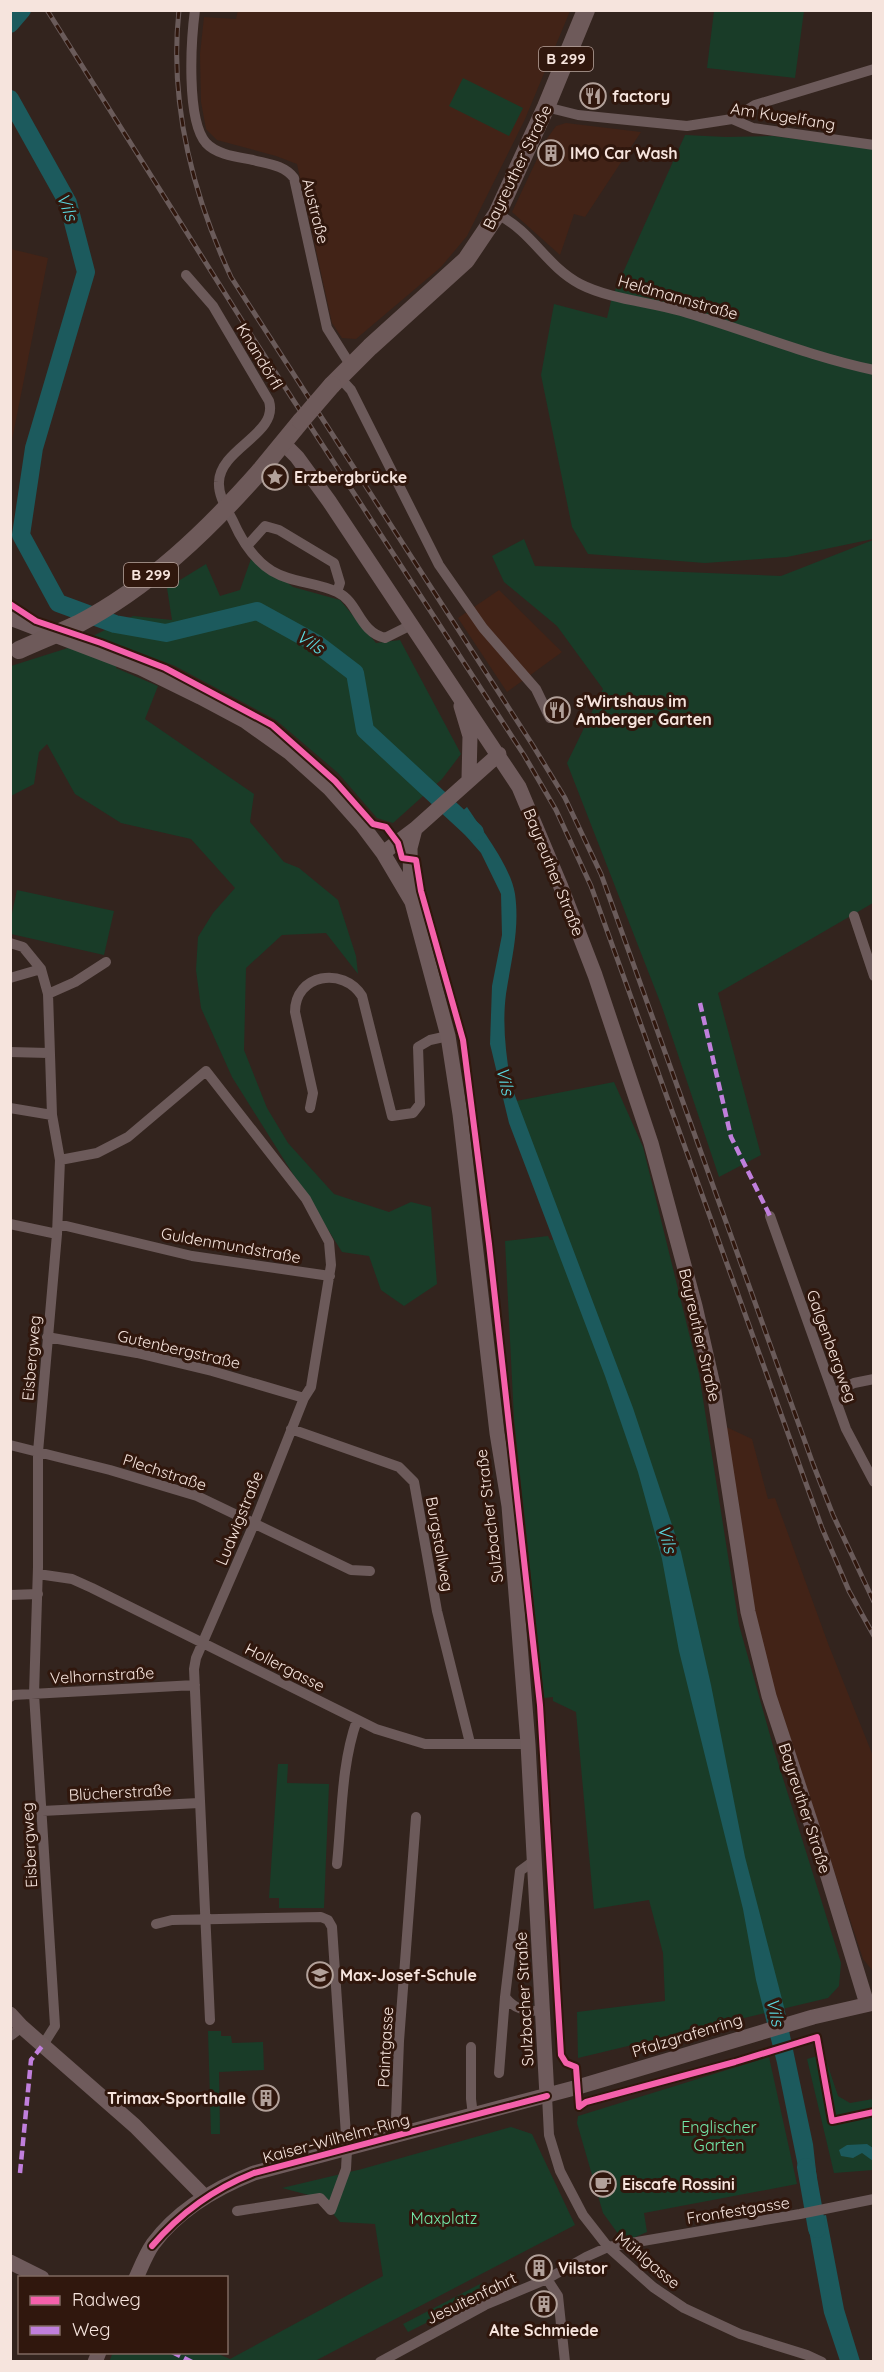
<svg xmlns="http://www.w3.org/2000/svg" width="884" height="2372" font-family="Quicksand,sans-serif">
<rect width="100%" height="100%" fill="#33241e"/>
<path fill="#422317" d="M238 10 570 11 525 119 467 236 441 267 356 339 342 338 332 323 297 164 276 156 217 140 206 129 201 102 200 54 204 17 236 19Z
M566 123 641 132 585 217 574 214 560 255 512 212 546 140 556 126Z
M11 249 48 258 11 445 10 249Z
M499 590 562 652 507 692 458 618Z
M722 1425 752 1439 768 1499 775 1498 829 1646 873 1756V1971L863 1959 770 1676 751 1593 739 1504Z"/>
<path fill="#193c28" d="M714 11H804L795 78 707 68Z
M463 78 523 108 509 136 449 106Z
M685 135 726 137 773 136 873 149V539L787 557 705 563 588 554 572 527 541 375 554 304 607 318 612 297Z
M524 539 535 566 781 576 873 540V903L718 993 761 1155 719 1177 662 1007 567 763 603 689 557 626 504 582 492 556Z
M252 556 293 587 340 600 376 643 400 640 461 754 442 779 393 823 377 818 338 773 276 720 175 666 122 646 116 668 158 686 145 719 254 794 250 822 284 862 299 868 338 900 356 956 358 974 326 933 282 935 246 968 244 1050 267 1108 288 1143 334 1194 389 1212 411 1202 431 1207 437 1284 404 1306 381 1290 369 1256 342 1252 232 1077 201 1008 196 970 198 937 213 913 235 888 191 839 121 823 75 794 47 744 39 752 34 784 11 796V666L71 647 133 616 172 620 167 588 206 564 220 596 240 590Z
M17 890 114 911 104 955 11 934V918Z
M614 1082 643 1147 699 1374 739 1625 775 1753 841 1963 839 1986 828 1998 578 2058 577 2012 665 2001 663 1953 649 1900 594 1909 576 1712 553 1701V1697L544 1698 514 1419 505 1241 548 1236 550 1240 564 1238 511 1102Z
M278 1764H288L287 1783 329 1784 324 1908H279V1898H269Z
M208 2031H221V2036H231L232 2043 263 2042 264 2070 219 2072 220 2134H211Z
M824 2054 838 2096 850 2103 873 2099V2170L834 2173 807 2059Z
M769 2057 797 2184 644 2213 647 2232 624 2242 603 2213 577 2123 578 2116Z
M511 2127 532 2134 575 2225 315 2361 109 2362 113 2352 216 2353 230 2359 383 2276 375 2224 340 2222 320 2198 282 2188 362 2169Z
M482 2283 485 2290 471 2297 472 2300 408 2332 403 2324Z"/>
<path fill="#1c5a5d" d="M467 807C482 830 511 867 515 894 520 929 511 961 506 994 502 1025 506 1055 511 1085L633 1408 681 1552 711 1685 745 1857 784 2007 813 2144 818 2189 803 2191 777 2063 756 1980 743 1909 679 1651 662 1559 638 1472 605 1376 509 1123 490 1044 492 986 502 935 501 894 481 853 452 820Z
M867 2144 873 2148V2161L862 2153 853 2158 841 2156 839 2150 847 2145Z
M826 2215 844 2309 860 2361H840L824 2313 807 2219Z"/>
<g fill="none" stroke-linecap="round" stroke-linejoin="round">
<path stroke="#1c5a5d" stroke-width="18" d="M10 24 22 10
M10 99 68 203 86 272 34 448 21 535 58 603 115 624 166 633 257 611 317 644 355 673 365 730 475 832
M806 2167 817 2229"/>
<path stroke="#6c5a5a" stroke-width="10" d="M195 10C191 40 186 120 206 143 217 155 238 157 253 160 268 164 284 165 294 178L327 328 351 366
M546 107 578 115 687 126 732 119 753 128 874 145
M732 119 755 105 874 69
M497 214C533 232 546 266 580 284 609 299 650 302 681 311 746 330 808 356 874 370
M186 275 213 306 269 401C279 434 220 448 219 482 218 496 227 509 233 521 241 539 254 560 272 571 292 583 316 582 337 592 359 602 358 631 385 638L411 625
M339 377 351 390 439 565 483 628 536 689 550 718
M247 546 265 526 279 530 334 563 340 583 337 592
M854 916 874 976
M10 943 23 947 41 969 48 994 52 1115 60 1160 57 1234 38 1452V1567L34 1694 55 2026 43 2045
M10 978 41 969
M48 994 75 982 106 962
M10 1052 48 1053
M10 1108 52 1115
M310 1108 313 1093 295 1012C295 974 343 966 362 996L392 1116 413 1113 420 1104 418 1047 430 1040 448 1036
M60 1160 97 1153 128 1137 206 1071 306 1199 329 1242 331 1265 311 1387 304 1398 254 1524 196 1658 194 1669 210 2020
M770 1216 846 1429 874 1482
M10 1224 57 1234
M58 1224 192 1256 330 1276
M47 1337 137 1353 212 1371 304 1398
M833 1393 854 1383 874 1379
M291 1429 399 1467 414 1482 437 1611 470 1743
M10 1445 110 1470 197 1496 351 1570 370 1571
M38 1574 72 1579 92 1588 376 1729 425 1744H528
M10 1595 38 1594
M10 1697 13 1695 195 1685
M42 1811 199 1803
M535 1860 520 1871 505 1997C516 2011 527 2011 543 2011
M337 1864C342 1816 341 1765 357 1720
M156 1924 172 1920 321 1917 328 1920 332 1927 347 2150 346 2169 331 2210 320 2198 237 2211
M10 2036 22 2027
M471 2047V2099L473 2115
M499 2073 505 1997
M547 2096 549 2135 560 2171 583 2215 608 2247 653 2287 684 2308 740 2334 807 2355 822 2362
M398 2136 396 2119 399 2041 416 1817
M547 2279 558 2296 565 2362
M380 2362 485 2305 547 2279 586 2257 608 2247 800 2214 874 2199"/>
<path stroke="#6f5b5c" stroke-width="15" d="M283 443 297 457 329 501 519 787 561 887 595 975 651 1143 695 1306 713 1385 748 1612 769 1696 822 1857 867 2004
M10 618 141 668 200 697 245 721 290 753 330 789 362 825 383 853 412 902 448 1036 460 1114 497 1433 509 1506 528 1744 547 2096
M461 706 470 736 469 779
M383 853 415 829 499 754
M411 900 410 848 415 829
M10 2014 22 2027 135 2126 205 2197
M10 2262 42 2278
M136 2278C141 2267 146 2254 153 2244 178 2210 216 2188 254 2173L578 2087 813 2017 874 2003
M95 2362 99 2352"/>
<path stroke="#6e5a5a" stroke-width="18" d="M332 385 370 347 466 260 497 214 546 107 586 10
M260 471 301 421"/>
<g stroke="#6a5b5a" stroke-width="5">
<path id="rail" d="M47 10 253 338 524 755 556 810 591 886 822 1528 849 1591 874 1636
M179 10C169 102 193 195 231 277L532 744 565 798 601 874 813 1464 833 1515 874 1602"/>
</g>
<use href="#rail" stroke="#30170d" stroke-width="3" stroke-dasharray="9" stroke-linecap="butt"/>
<path stroke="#6e5a5a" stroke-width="18" d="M301 421 332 385
M19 650C39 641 59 633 78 624 149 587 208 530 260 471"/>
<path stroke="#c07fdc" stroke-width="4.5" stroke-dasharray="9 4.5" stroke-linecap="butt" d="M700 1003 731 1137 770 1216
M20 2173 31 2060 43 2045
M172 2352 192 2362"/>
<g stroke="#30170d" stroke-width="10">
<path id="cycleway" d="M10 604 36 621 101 643 165 668 272 725 335 781 373 824 386 827 398 843 402 858 416 860 421 891 463 1040 489 1244 540 1705 561 2055 566 2063 576 2067 579 2107 586 2102 735 2062 817 2037 832 2121 874 2112
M152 2246C181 2212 213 2189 254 2173L547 2096"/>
</g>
<use href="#cycleway" stroke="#f560ab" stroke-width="6"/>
</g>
<defs>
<g id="restaurant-ring" transform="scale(1.35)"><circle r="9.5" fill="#30170d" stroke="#b2a19a" stroke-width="1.5"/><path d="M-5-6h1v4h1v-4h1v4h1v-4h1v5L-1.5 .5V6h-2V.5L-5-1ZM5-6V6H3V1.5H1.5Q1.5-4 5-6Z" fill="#b2a19a"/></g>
<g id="building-ring" transform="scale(1.35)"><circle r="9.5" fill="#30170d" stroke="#b2a19a" stroke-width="1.5"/><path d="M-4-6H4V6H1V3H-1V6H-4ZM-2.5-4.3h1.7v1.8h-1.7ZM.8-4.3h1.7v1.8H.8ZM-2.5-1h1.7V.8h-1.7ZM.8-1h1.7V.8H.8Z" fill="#b2a19a"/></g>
<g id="sight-ring" transform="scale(1.35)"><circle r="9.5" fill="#30170d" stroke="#b2a19a" stroke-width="1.5"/><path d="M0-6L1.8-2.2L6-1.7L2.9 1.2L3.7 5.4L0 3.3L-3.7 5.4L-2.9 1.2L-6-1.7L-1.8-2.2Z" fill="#b2a19a"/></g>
<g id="school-ring" transform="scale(1.35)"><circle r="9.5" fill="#30170d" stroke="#b2a19a" stroke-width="1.5"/><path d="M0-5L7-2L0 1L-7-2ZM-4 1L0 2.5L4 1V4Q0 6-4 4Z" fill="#b2a19a"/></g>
<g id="cafe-ring" transform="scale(1.35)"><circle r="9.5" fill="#30170d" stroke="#b2a19a" stroke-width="1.5"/><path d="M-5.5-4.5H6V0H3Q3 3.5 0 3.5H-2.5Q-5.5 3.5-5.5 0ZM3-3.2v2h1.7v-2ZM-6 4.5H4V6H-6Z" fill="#b2a19a"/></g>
</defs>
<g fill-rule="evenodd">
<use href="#restaurant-ring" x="593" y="96"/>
<use href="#building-ring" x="551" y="153"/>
<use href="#sight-ring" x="275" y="477"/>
<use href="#restaurant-ring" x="557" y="710"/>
<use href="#school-ring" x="320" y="1975"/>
<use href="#building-ring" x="266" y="2098"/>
<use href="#cafe-ring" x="603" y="2184"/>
<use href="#building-ring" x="539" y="2268"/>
<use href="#building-ring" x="544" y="2304"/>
</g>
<g text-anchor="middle" stroke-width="6" stroke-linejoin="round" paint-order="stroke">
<g fill="#30170d" stroke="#bba69f" stroke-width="1.5">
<rect x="539" y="47" width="54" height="24" rx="4.5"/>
<rect x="124" y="563" width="54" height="24" rx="4.5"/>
</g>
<g font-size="15" font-weight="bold" fill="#f6e4dd">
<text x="566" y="64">B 299</text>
<text x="151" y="580">B 299</text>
</g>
<g font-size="16" font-weight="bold" fill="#f6e4dd" stroke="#30170d" text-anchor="start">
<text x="612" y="102">factory</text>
<text x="570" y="159">IMO Car Wash</text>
<text x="294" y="483">Erzbergbrücke</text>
<text x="576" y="707">s'Wirtshaus im<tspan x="576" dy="18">Amberger Garten</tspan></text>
<text x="340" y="1981">Max-Josef-Schule</text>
<text x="246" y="2104" text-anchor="end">Trimax-Sporthalle</text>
<text x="622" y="2190">Eiscafe Rossini</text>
<text x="558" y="2274">Vilstor</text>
<text x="544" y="2336" text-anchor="middle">Alte Schmiede</text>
</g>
<g font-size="16" fill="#f6e4dd" stroke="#30170d">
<text transform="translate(783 116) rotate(9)" y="6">Am Kugelfang</text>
<text transform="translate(517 167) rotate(-64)" y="6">Bayreuther Straße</text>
<text transform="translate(316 211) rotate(76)" y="6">Austraße</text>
<text transform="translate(678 297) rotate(16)" y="6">Heldmannstraße</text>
<text transform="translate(260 356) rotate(59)" y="6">Knandörfl</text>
<text transform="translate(554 872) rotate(68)" y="6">Bayreuther Straße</text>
<text transform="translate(231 1245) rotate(10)" y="6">Guldenmundstraße</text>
<text transform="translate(700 1335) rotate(77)" y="6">Bayreuther Straße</text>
<text transform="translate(832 1346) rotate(70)" y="6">Galgenbergweg</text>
<text transform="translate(179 1349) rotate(13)" y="6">Gutenbergstraße</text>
<text transform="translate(31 1358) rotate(-85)" y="6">Eisbergweg</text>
<text transform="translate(165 1472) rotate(18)" y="6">Plechstraße</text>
<text transform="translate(489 1516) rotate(-97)" y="6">Sulzbacher Straße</text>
<text transform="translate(239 1518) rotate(-68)" y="6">Ludwigstraße</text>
<text transform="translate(440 1544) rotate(80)" y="6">Burgstallweg</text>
<text transform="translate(285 1667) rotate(27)" y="6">Hollergasse</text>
<text transform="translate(102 1675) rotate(-3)" y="6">Velhornstraße</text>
<text transform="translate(120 1792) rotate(-3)" y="6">Blücherstraße</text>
<text transform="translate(805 1808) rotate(72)" y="6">Bayreuther Straße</text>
<text transform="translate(29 1845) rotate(-93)" y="6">Eisbergweg</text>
<text transform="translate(524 1999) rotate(-93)" y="6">Sulzbacher Straße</text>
<text transform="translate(687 2035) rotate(-17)" y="6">Pfalzgrafenring</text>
<text transform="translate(385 2047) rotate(-87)" y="6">Paintgasse</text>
<text transform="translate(336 2138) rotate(-15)" y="6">Kaiser-Wilhelm-Ring</text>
<text transform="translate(738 2210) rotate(-9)" y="6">Fronfestgasse</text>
<text transform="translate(648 2260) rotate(40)" y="6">Mühlgasse</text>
<text transform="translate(471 2298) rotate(-26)" y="6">Jesuitenfahrt</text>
</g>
<g font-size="16" fill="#72e8a9" stroke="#30170d">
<text x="719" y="2133">Englischer<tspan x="719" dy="18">Garten</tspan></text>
<text x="444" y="2224">Maxplatz</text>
</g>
<g font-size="18" font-style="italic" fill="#5bdae2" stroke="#30170d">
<text transform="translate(67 207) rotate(69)" y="6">Vils</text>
<text transform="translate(310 642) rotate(32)" y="6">Vils</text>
<text transform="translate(505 1081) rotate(77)" y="6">Vils</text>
<text transform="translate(667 1539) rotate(74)" y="6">Vils</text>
<text transform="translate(775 2012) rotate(77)" y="6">Vils</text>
</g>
</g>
<rect width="884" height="2372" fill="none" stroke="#f6e4dd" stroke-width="24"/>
<rect x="18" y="2276" width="210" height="78" fill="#30170d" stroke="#7f6960" stroke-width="1.5"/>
<rect x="30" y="2296" width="30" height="9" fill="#f560ab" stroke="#7f6960" stroke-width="1.5"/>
<text x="72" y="2306" font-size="18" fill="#f6e4dd">Radweg</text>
<rect x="30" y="2326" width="30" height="9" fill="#c07fdc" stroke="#7f6960" stroke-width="1.5"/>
<text x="72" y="2336" font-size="18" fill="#f6e4dd">Weg</text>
</svg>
